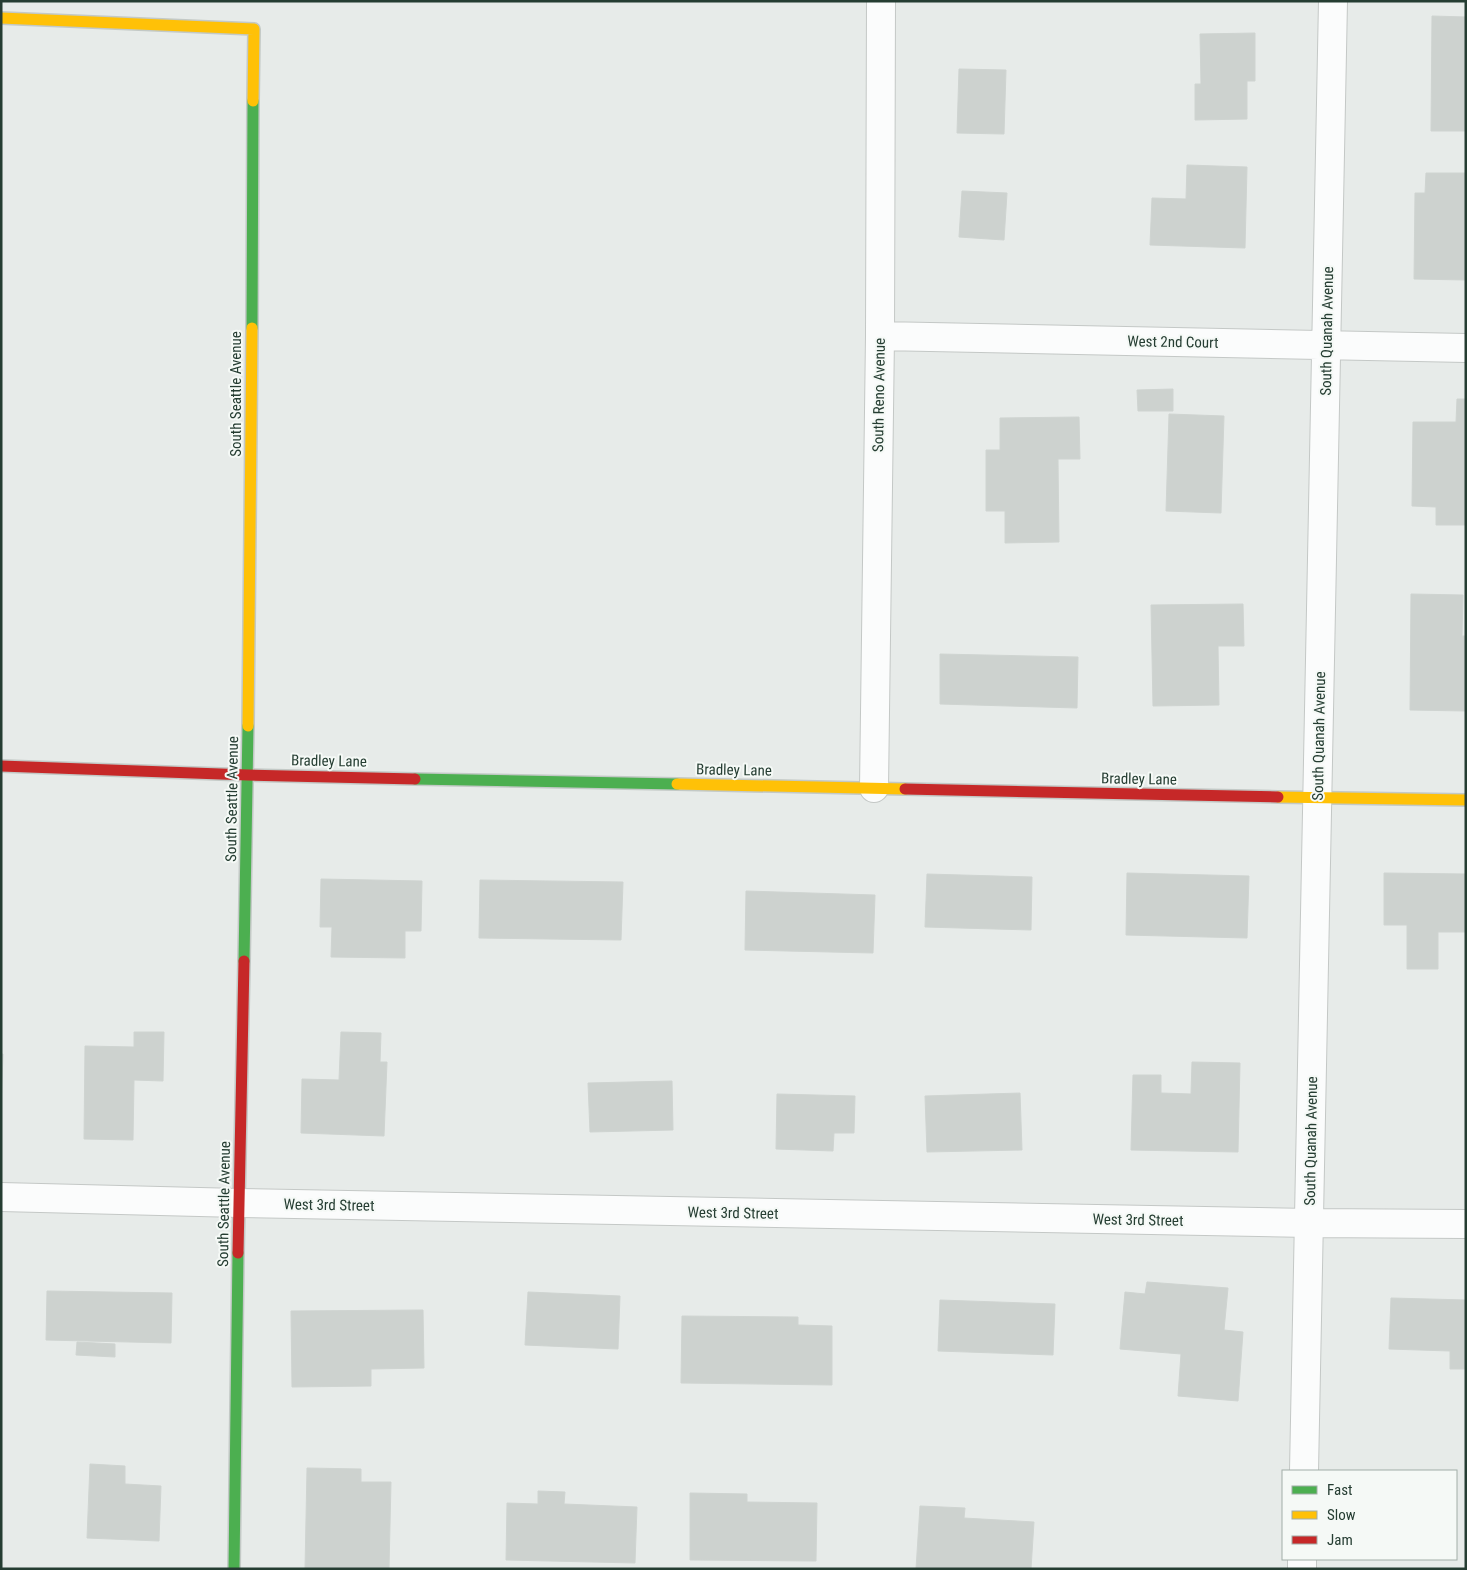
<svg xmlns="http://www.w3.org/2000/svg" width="1467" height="1570" font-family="'Roboto Condensed',sans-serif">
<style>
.building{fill:#cdd2cf;stroke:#cfd4d1}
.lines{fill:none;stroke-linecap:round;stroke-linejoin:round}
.street-casing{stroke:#c4c8c6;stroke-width:30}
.fast-casing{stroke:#c3c9c6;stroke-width:14}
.slow-casing{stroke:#c3c9c6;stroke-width:14}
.jam-casing{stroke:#c3c9c6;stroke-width:14}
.street{stroke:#fbfcfc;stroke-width:28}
.fast{stroke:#4caf50;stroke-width:11}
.slow{stroke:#ffc107;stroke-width:11}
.jam{stroke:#c62828;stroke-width:11}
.labels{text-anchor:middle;stroke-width:4;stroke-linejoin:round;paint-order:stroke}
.street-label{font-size:15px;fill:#253d32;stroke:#f5f9f6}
</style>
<rect width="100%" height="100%" fill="#e7ebe9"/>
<path class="building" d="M1432 16 1466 17V131H1431Z
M1255 33V81H1247V119L1195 120V84H1201L1200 34Z
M959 69 1006 70 1004 134 957 133Z
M1187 165 1247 167 1245 248 1150 245 1152 198 1186 199Z
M1426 173H1466V280L1414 279 1415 193H1425Z
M962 191 1007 193 1004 240 959 237Z
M1173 389V411H1138L1137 390Z
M1457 399H1466V525H1436V507L1412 506 1413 422H1456Z
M1169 414 1224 416 1221 513 1166 511Z
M1079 417 1080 459H1058L1059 542 1005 543V511H986V450H1000V418Z
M1411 594 1463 595 1462 636H1466V711L1410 710Z
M1243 604 1244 646H1218L1219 705 1153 706 1151 605Z
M940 654 1078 657 1077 708 940 704Z
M1127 873 1249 876 1247 938 1126 935Z
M1384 873 1466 874V932H1438V969H1407V925H1384Z
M927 874 1032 877 1031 930 925 927Z
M321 879 422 881 421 931H405V958L331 957 332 927H320Z
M480 880 623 882 621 940 479 938Z
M746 891 875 895 873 953 745 950Z
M134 1032H164L163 1081 134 1080 133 1140 84 1139 85 1046 134 1047Z
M341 1032 381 1033 380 1062H387L384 1136 301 1133 302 1079 339 1080Z
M1 1054H3L1 1107Z
M1192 1062 1240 1063 1238 1152 1131 1150 1133 1075H1161V1093L1191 1094Z
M672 1081 673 1130 590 1132 588 1083Z
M1020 1093 1022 1150 927 1152 925 1096Z
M777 1094 855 1096 854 1133H834L833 1151 776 1149Z
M1147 1282 1228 1288 1224 1330 1243 1332 1238 1401 1178 1396 1181 1354 1120 1349 1125 1292 1145 1294Z
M47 1291 172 1293 171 1343 46 1340Z
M528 1292 620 1296 618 1349 525 1345Z
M1391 1298 1466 1300V1369H1450V1351L1389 1349Z
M940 1300 1055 1304 1053 1355 938 1351Z
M423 1310 424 1368 371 1369V1386L292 1387 291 1311Z
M682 1316 798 1317V1325L832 1326V1385L681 1383Z
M77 1342 115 1344V1357L76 1355Z
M90 1464 125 1466V1484L161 1486 159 1541 87 1538Z
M307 1468 361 1469V1482H391L389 1569H305Z
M538 1491 565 1492 564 1504 637 1507 635 1563 506 1560 507 1503 538 1504Z
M690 1493 747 1494V1502L817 1503 816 1561 690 1560Z
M920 1506 965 1508 964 1518 1034 1522 1031 1569H916Z"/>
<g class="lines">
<g class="street-casing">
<path id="street" d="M880 336 1466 348
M874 788 880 336 881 1
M1 1197 239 1203 1309 1223 1466 1224
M1304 1471 1333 1
M1302 1569V1559"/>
</g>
<g class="fast-casing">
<path id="fast" d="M252 328 253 101
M415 779 677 784
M244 961 248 726
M234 1569 238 1253"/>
</g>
<g class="slow-casing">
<path id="slow" d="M1 18 254 29 253 101
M248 726 252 328
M677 784 905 789
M1278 797 1466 800"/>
</g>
<g class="jam-casing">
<path id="jam" d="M1 766 248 775 415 779
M905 789 1278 797
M238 1253 244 961"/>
</g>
<use href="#street" class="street"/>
<use href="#fast" class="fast"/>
<use href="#slow" class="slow"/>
<use href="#jam" class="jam"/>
</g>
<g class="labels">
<g class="street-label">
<text transform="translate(1327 331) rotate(-89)" y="5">South Quanah Avenue</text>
<text transform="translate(1173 342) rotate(1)" y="5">West 2nd Court</text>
<text transform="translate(236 394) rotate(-90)" y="5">South Seattle Avenue</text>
<text transform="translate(879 395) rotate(-89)" y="5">South Reno Avenue</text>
<text transform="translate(1319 736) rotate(-89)" y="5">South Quanah Avenue</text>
<text transform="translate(329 761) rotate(1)" y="5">Bradley Lane</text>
<text transform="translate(734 770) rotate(1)" y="5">Bradley Lane</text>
<text transform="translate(1139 779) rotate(1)" y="5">Bradley Lane</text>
<text transform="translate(232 799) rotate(-89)" y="5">South Seattle Avenue</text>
<text transform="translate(1311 1141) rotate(-89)" y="5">South Quanah Avenue</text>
<text transform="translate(224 1204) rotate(-89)" y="5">South Seattle Avenue</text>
<text transform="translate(329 1205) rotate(1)" y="5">West 3rd Street</text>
<text transform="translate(733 1213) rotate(1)" y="5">West 3rd Street</text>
<text transform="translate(1138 1220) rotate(1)" y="5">West 3rd Street</text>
</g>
</g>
<rect width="1467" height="1570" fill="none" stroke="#253d32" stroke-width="5"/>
<rect x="1282" y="1470" width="175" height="90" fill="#f5f9f6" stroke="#a2aea8"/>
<rect x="1292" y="1486" width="25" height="8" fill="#4caf50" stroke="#a2aea8"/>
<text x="1327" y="1495" font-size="15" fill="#253d32">Fast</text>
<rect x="1292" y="1511" width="25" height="8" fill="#ffc107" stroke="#a2aea8"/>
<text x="1327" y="1520" font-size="15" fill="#253d32">Slow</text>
<rect x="1292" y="1536" width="25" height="8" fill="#c62828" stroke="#a2aea8"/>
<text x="1327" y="1545" font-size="15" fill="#253d32">Jam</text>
</svg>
